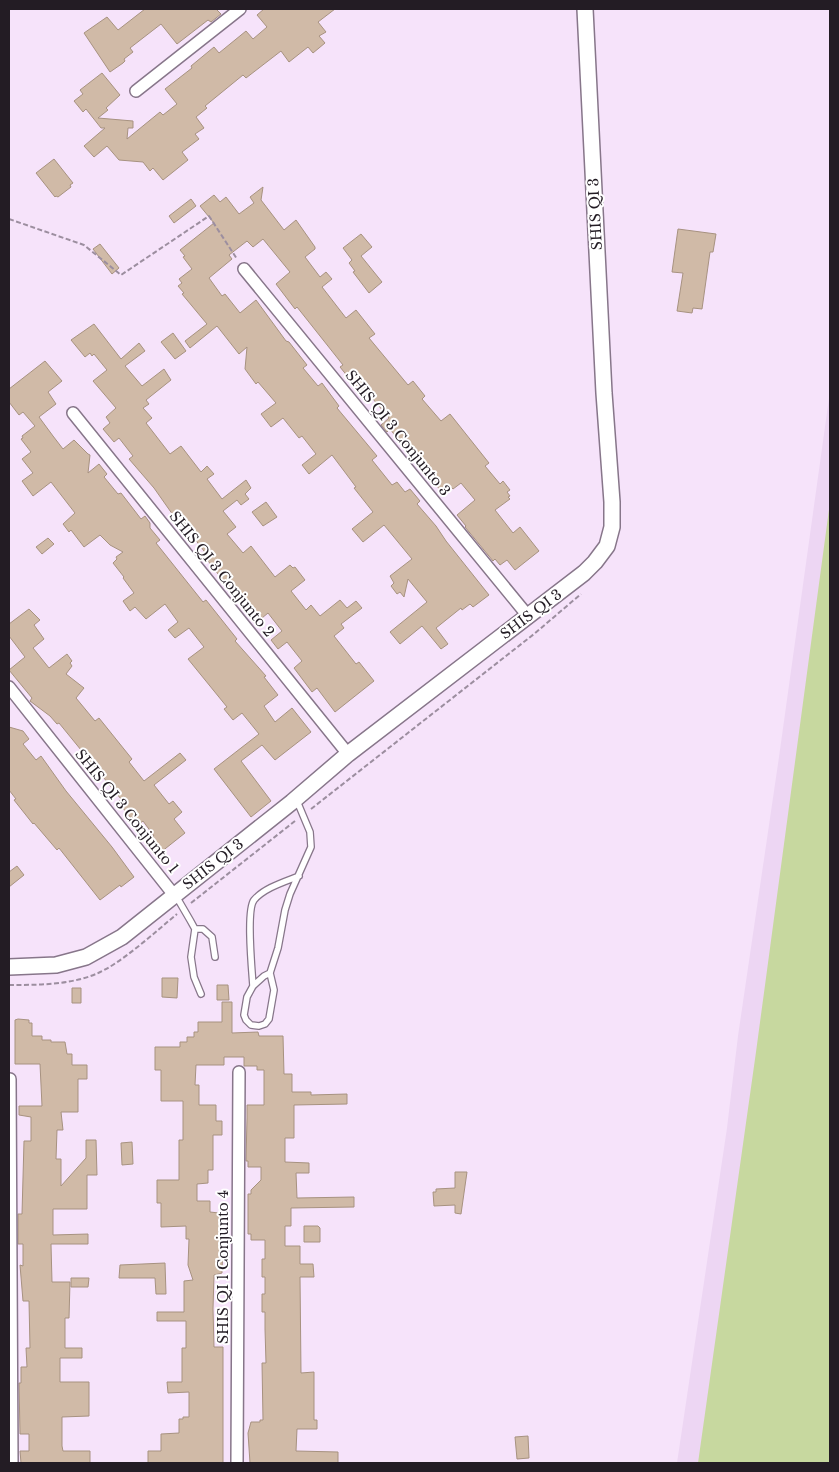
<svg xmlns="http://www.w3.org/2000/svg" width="839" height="1472" font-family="'Libre Baskerville',serif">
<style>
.built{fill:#edd6f3}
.green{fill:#c7d89f}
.building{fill:#d0baa7;stroke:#a79280}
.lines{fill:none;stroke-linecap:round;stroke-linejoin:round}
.lane-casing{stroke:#87768a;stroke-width:8}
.street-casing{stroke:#87768a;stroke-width:14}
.secondary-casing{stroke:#87768a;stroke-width:18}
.path{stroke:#9c8e9f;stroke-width:2;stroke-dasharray:5 2.5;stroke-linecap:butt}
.lane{stroke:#fff;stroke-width:5.5}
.street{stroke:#fff;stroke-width:11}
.secondary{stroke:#fff;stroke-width:15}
.labels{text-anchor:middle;stroke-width:4;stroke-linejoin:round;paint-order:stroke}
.street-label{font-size:14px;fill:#231c24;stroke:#fff}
</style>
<rect width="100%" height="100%" fill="#f6e3fa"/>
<path class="built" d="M830 391V1463H677L727 1128 738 1036 779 757Z"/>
<path class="green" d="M830 502V1463H698L756 1052Z"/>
<path class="building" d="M145 9H216L221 14 211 22 208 20 177 44 161 24 130 48 133 52 124 59 125 61 123 63 110 72 84 33 107 17 118 30Z
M264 9H335L318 22 326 32 319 36 325 43 313 53 308 47 289 62 281 51 246 78 243 75 205 106 207 108 196 117 204 128 195 134 199 139 182 152 188 160 163 180 153 168 150 171 143 162 119 160 107 146 94 157 84 146 105 128H101L86 109 83 112 74 101 83 94 80 90 102 73 120 95 106 108 108 110 98 118 133 121V128H128L127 139 160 112 163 115 177 104 165 89 192 68 191 66 214 47 219 53 246 31 253 39 267 27 257 15Z
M54 159 73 183 70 185 71 187 58 197 56 196 55 197 36 173Z
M263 187 261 200 284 230 296 220 315 247V249L305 257 320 277 326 272 332 279 322 287 346 318 356 310 375 334 369 338 408 385 413 381 425 396 422 399 441 421 450 414 489 463 485 466 500 484 503 481 510 490 507 492 510 496 508 497 510 499 495 510 513 533 520 527 539 551 515 570 507 560 500 565 495 559 493 561 465 527 466 526 457 515 475 500 461 483 453 489 451 487 443 494 425 470 423 472 390 429 387 432 381 425 389 418 373 399 371 401 367 396 365 398 340 367 343 365 297 307 295 309 276 284 290 272 263 239 253 247 247 241 229 255 232 259 209 278 222 296 225 294 240 313 256 300 286 341 289 342 307 365 303 368 318 386 322 383 339 406 337 408 377 456 372 460 392 485 397 482 405 492 410 489 420 501 417 504 436 526 446 541 489 595 473 607 470 604 462 610 461 608 436 628 448 644 441 649 422 626 400 644 390 632 427 602 408 579 404 597 400 592 397 594 391 586 394 583 390 576 412 559 384 525 363 542 352 529 373 512 354 488 356 487 332 455 309 474 302 465 316 454 302 436 299 438 283 418 271 427 261 414 276 403 258 382 256 384 245 369 247 347 239 354 217 326 190 348 185 341 207 324 182 294 184 293 178 286 182 283 179 279 192 269 183 257 185 256 180 250 214 223 200 206 214 195 220 202 226 197 239 214 254 203 250 197Z
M191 199 196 206 174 223 169 216Z
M678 229 716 234 713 252H710L702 309 693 308 692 313 677 311 683 273 672 272Z
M361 234 372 247 361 256 382 282 369 293 353 272 355 271 349 263 352 260 343 248Z
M100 244 119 268 112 274 93 249Z
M94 324 121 359 139 343 145 351 125 366 142 386 164 369 169 377 171 380 146 400 149 404 143 408 152 418 146 423 170 454 181 446 201 472 207 466 214 474 207 479 222 499 246 480 251 488 245 494 249 499 241 505 237 500 223 511 236 527 227 534 243 553 251 546 275 577 290 565 293 568 295 567 305 580 291 591 306 610 311 605 320 616 340 600 347 608 356 601 362 608 341 624 344 628 334 636 356 664 359 662 374 681 335 712 317 688 312 692 294 668 302 661 287 642 278 649 271 640 282 631 268 613 256 623 231 588 225 583 205 557 207 555 191 534V531L177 512 173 515 154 488 129 459 133 456 119 438 114 442 103 429 110 423 106 417 116 408 93 381 107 370 94 354 92 356 90 353 85 357 71 340Z
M173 333 186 351 175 359 161 342Z
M45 361 62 381 48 392 56 404 39 417 53 436 63 449 74 440 88 454 90 455 88 473 99 464 107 474 104 477 118 494 121 493 141 519 145 516 150 523V528L160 540 156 543 203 602 206 600 237 639 235 641 266 676 264 677 278 695 264 706 275 722 292 708 311 732 275 760 262 745 241 761 271 801 251 817 214 769 259 734 242 713 233 720 224 709 227 707 188 659 204 647 189 628 175 638 168 630 178 622 165 604 146 619 135 607 130 611 123 601 134 593 123 578 124 577 113 563 117 559 116 557 123 552 110 545 100 535 84 547 71 530 69 532 63 524 75 513 51 482 33 496 22 481 33 473 22 459 31 452 21 439 23 438 22 436 35 426 23 412 19 415 9 402V389Z
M266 502 277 517 263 526 252 512Z
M48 538 54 544 42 554 36 547Z
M29 609 40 620 34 625 44 639 33 648 49 668 67 654 72 661 70 663 72 666 66 674 84 688 76 698 95 721 99 718 132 759 129 762 144 781 180 753 186 760 154 785 169 804 173 801 182 812 174 819 185 833 156 856 145 843 154 836 143 821 138 825 132 817 131 818 118 802 121 799 59 723 57 724 50 716 30 701 32 698 9 670 25 657 9 636V624Z
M9 727 23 731 29 739 23 744 36 760 41 756 66 791 112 847 134 877 121 887 120 885 100 900 59 848 57 850 34 823 33 824 14 800 16 799 9 790Z
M17 866 24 875 9 887V872Z
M162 978H178L177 998 162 997Z
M217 985H228L229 1000H217Z
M72 988H81V1003H72Z
M222 1002H232V1033L258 1032 259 1036H283L284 1074H292V1092H311V1095L347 1094V1104L294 1105V1138H285V1162L309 1163V1173H296L297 1198 354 1197V1207L291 1208V1226H285V1246H300V1264H313L314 1277H300L301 1373 314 1372V1420H317V1429H297L296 1451 338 1452V1463H250L248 1433 251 1422H260V1420H263L262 1363H266L265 1329V1312H262V1294H265V1277H262V1259H265V1240H251V1234H248V1194H251V1190L261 1180V1167H248V1161H246L247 1118V1105H264V1070H257V1066H244V1057H224V1065H196L195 1085H199V1105H216V1121H222V1135H213V1170H208V1183L197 1184V1201H210V1212L219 1213 220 1243H223L222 1273 214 1275 213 1309 214 1347H223V1463H148V1451H161V1434L179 1433V1419H183V1417H189V1392L168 1393 167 1382H182V1348H186V1321H157V1312H184V1281L193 1280 188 1265 189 1239H186V1226L161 1227V1203H157V1180H179V1140H183V1101H161V1070H155V1047H180V1042H187V1037H194V1032H198V1022H222Z
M18 1019 29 1020V1023H32V1036H42V1040H51V1042H65L67 1054H72V1065H87V1079H78V1112H61L63 1130H57L56 1159H61V1186L86 1158V1140H96L97 1175H87V1209H53V1235L88 1234V1244H51L52 1282H70L69 1318H65V1348H82V1358H60V1382H89V1416L62 1417V1446L63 1451H90V1463H21L20 1451H29V1434H20L19 1383H21V1367H27L26 1348H30L29 1301H23L20 1265 23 1266V1244H18V1214H22L24 1141H31V1117L19 1115V1106H42L40 1064H15V1020Z
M132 1142 133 1164 122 1165 121 1143Z
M455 1172H467L461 1214 455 1213V1205L434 1206 433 1192H436V1189L455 1188Z
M304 1226H318L320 1228V1242H304Z
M165 1263 166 1294H156L155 1278H119L120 1265Z
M71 1278H89L88 1287H71Z
M528 1436 529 1458 517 1459 515 1437Z"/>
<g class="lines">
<g class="lane-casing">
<path id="lane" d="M176 896 190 920 195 929 191 957 194 977 201 994
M195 929H203L212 937 215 957
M270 973 264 976 253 986 247 997 244 1015 246 1020 251 1025 259 1026 265 1024 269 1019 274 990 270 973 278 948 285 910 290 894 311 847 310 832 297 801
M253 986C252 971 246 910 254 900 264 888 284 882 299 876"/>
</g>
<g class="street-casing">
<path id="street" d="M136 91 240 9
M244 269 528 616
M73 413 348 754
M9 687 174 895
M10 1079 12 1463
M237 1463 239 1072"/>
</g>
<g class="secondary-casing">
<path id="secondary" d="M9 967 56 965 86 957 122 937 292 802 348 754 584 573 595 562 607 546 612 527V502L604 393 585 9"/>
</g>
<path class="path" d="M9 219 84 245 121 275 209 216 237 259
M311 809 534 634 581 594
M191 903 295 821
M9 985C38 985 69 985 96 974 122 963 155 932 177 914"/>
<use href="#lane" class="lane"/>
<use href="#street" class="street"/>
<use href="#secondary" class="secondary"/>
</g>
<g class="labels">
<g class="street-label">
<text transform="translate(595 214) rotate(-93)" y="5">SHIS QI 3</text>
<text transform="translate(398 433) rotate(51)" y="5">SHIS QI 3 Conjunto 3</text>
<text transform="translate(222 574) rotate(51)" y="5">SHIS QI 3 Conjunto 2</text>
<text transform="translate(531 614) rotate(-37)" y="5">SHIS QI 3</text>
<text transform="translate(127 811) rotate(51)" y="5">SHIS QI 3 Conjunto 1</text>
<text transform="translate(213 864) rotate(-38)" y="5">SHIS QI 3</text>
<text transform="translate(223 1267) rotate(-90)" y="5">SHIS QI 1 Conjunto 4</text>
</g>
</g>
<rect width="839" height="1472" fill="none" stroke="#231c24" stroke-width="20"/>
</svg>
